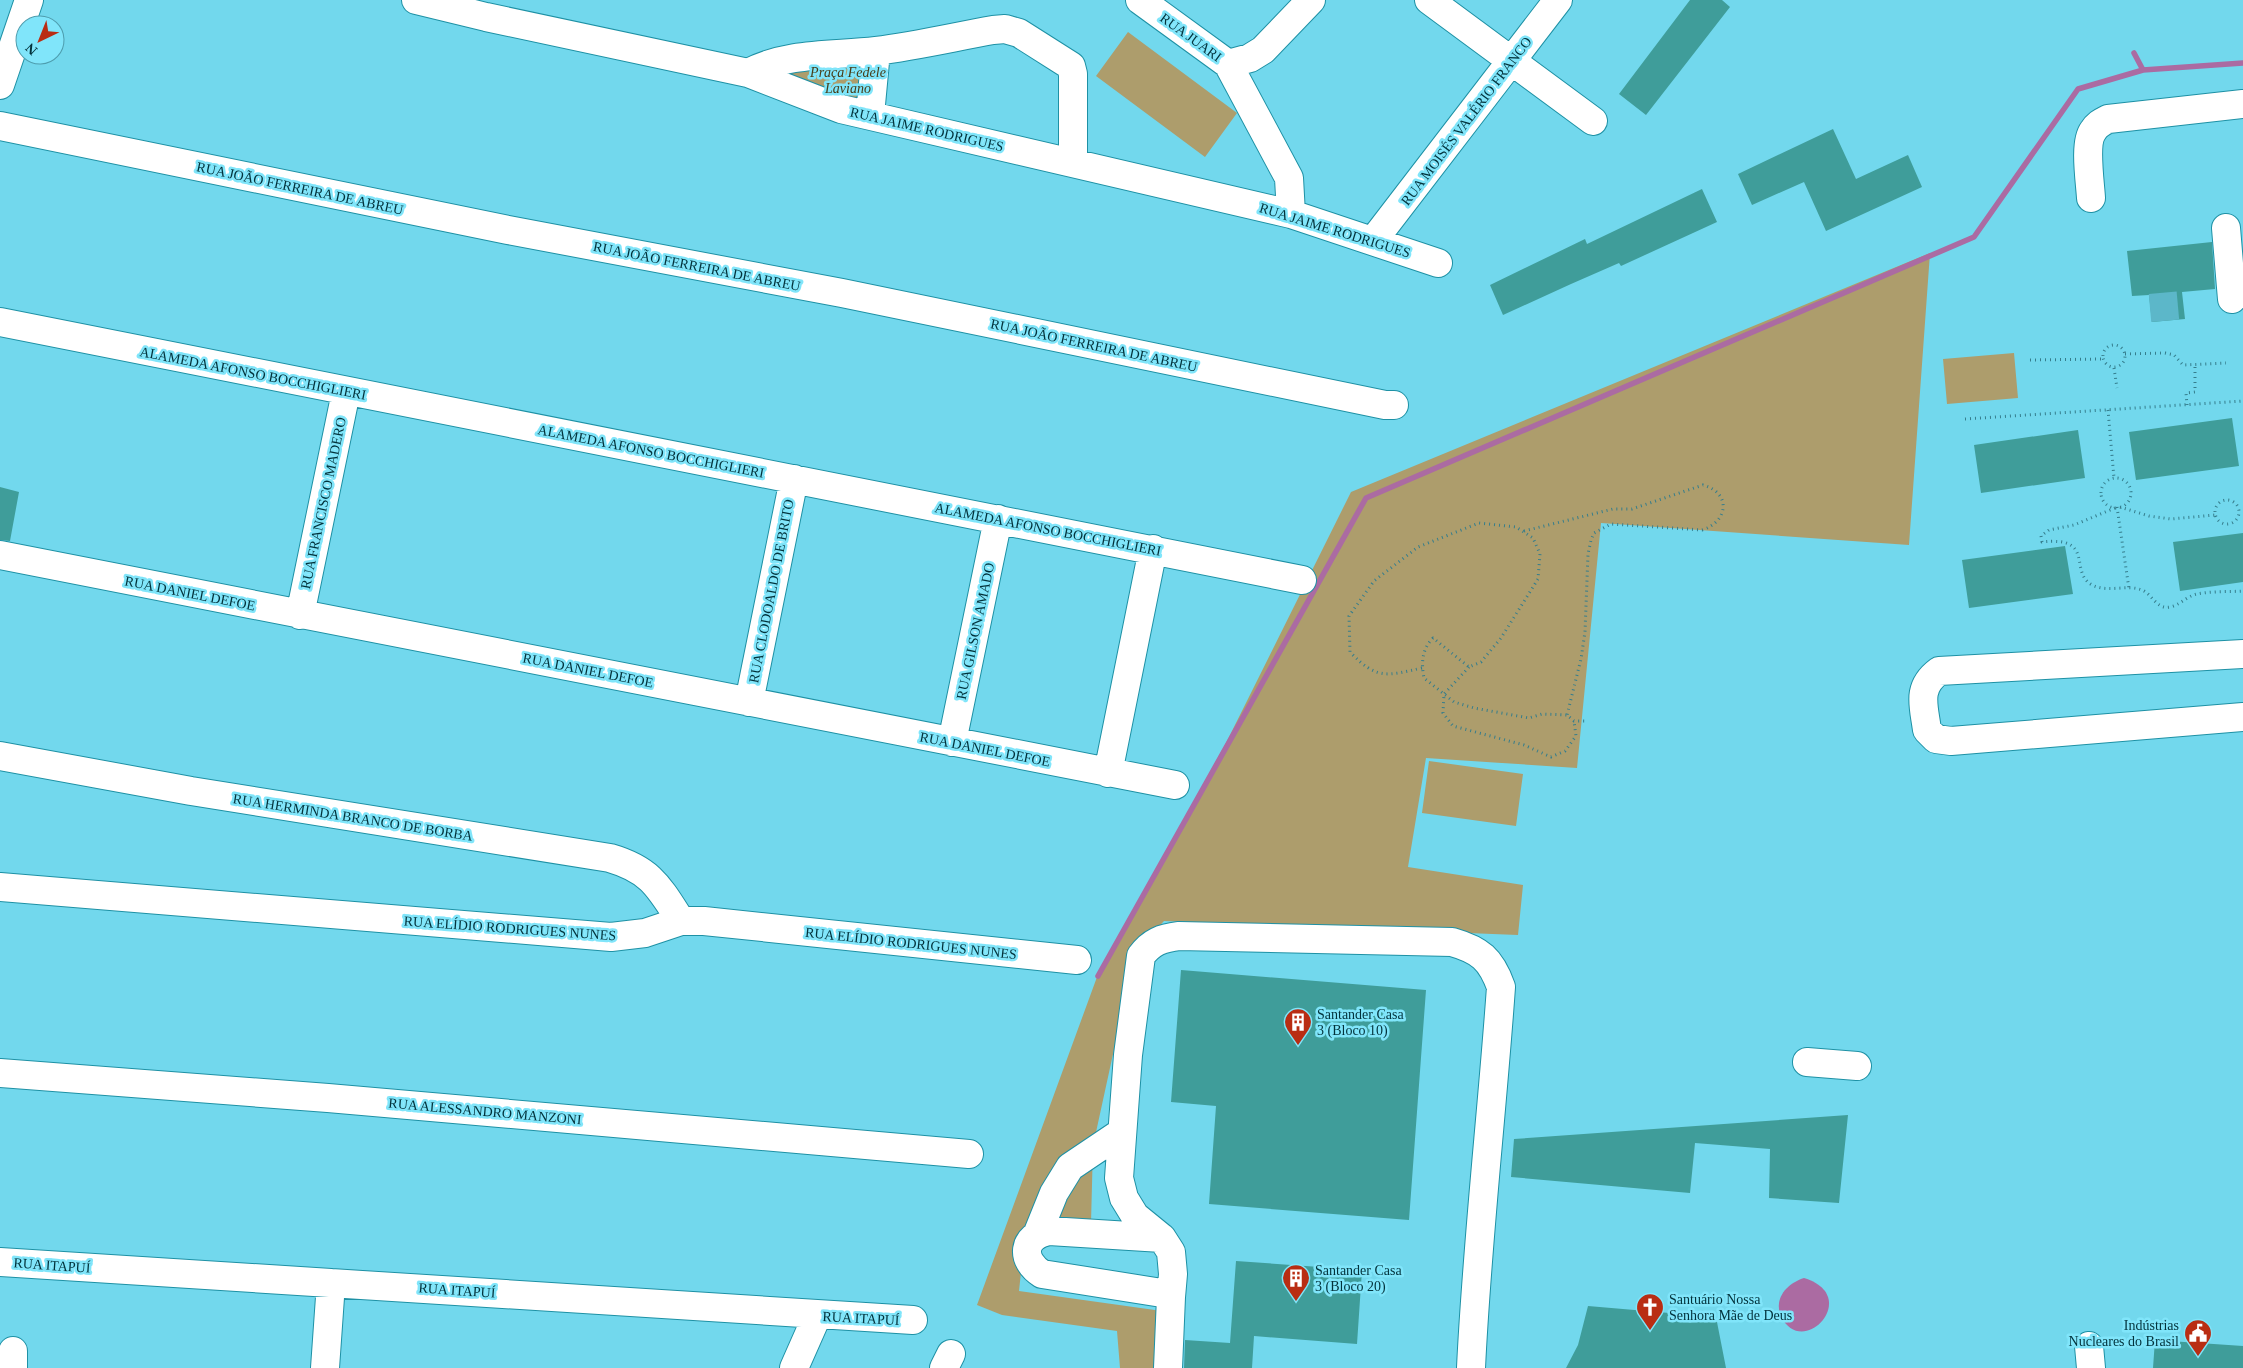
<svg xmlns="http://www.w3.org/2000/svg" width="2243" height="1368" font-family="'Times New Roman',serif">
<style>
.green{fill:#ad9d6c}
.water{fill:#ab6ba2}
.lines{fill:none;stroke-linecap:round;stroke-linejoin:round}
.stream{stroke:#ab6ba2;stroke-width:5.5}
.building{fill:#3f9d9a}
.minor-tunnel{stroke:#5cb7c9;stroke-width:28;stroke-dasharray:28 14;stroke-linecap:butt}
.minor-casing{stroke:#1e91a5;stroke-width:30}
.major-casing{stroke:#1e91a5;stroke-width:30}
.path{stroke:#357d8c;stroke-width:3;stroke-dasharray:1 4;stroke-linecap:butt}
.minor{stroke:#fff;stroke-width:28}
.major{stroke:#fff;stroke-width:28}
.labels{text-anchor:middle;stroke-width:5;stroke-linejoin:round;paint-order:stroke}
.street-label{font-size:14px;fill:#02323b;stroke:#80e5fa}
.park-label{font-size:14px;font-style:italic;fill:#473c17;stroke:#80e5fa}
.poi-label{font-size:14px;fill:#02323b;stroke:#80e5fa;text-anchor:start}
</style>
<rect width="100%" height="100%" fill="#72d8ed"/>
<path class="green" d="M1128 32 1237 113 1205 157 1096 76Z
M867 61 863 103 774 72Z
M1930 253 1909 545 1601 523 1577 768 1426 758 1408 867 1523 885 1518 935 1164 921 1135 953 1093 1146 1091 1223 1025 1235 1019 1291 1162 1311 1160 1368H1120L1117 1331 1002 1315 977 1305 1097 977 1226 743 1351 492Z
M2014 353 2018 398 1947 404 1943 359Z
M1429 761 1523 774 1516 826 1422 813Z"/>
<path class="water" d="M1804 1278C1863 1296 1802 1361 1781 1316 1773 1298 1788 1283 1804 1278Z"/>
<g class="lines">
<path class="stream" d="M2134 53 2143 70 2243 63
M1098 976 1366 498 1974 237 2078 89 2143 70"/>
</g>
<path class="building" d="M1690 0H1722L1730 7 1646 115 1619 94Z
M1833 129 1856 179 1908 155 1922 187 1826 231 1804 182 1752 205 1738 174Z
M1702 189 1717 222 1621 266 1619 263 1571 284 1503 315 1490 285 1585 239 1587 244Z
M2212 242 2215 289 2182 292 2185 319 2152 322 2149 295 2132 296 2127 251Z
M2232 418 2239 466 2136 480 2129 432Z
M2078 430 2085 478 1981 493 1974 445Z
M0 487 19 492 10 541 0 540Z
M2243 533V582L2180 591 2173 542Z
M2065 546 2073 594 1969 608 1962 560Z
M1181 970 1426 990 1409 1220 1209 1204 1216 1106 1171 1102Z
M1848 1115 1839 1203 1769 1198 1770 1149 1695 1143 1690 1193 1511 1177 1514 1139Z
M1236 1261 1362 1270 1357 1344 1254 1336 1252 1368H1184L1185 1340 1230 1343Z
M1588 1306 1716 1317 1726 1368H1566L1578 1345Z
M2155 1340 2243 1346V1368H2153Z"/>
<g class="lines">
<path class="minor-tunnel" d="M2150 308 2183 305"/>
<g class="minor-casing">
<path id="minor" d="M416 0 486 17 748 73 841 109 1291 214 1438 263
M1140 0 1228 64 1250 58 1263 50 1311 0
M1429 0 1593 121
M1228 64 1289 178 1291 214
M748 73C788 52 832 56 876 51 915 46 954 37 993 30L1005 29 1019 33 1071 66 1073 74V163
M870 115 876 51
M0 126 508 230 842 293 1385 405H1394
M2091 198C2090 181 2084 143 2093 131 2097 124 2102 122 2108 119L2243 104
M2226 228 2232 299
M1373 241 1558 0
M0 322 1302 580
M0 555 1175 785
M300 615 346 392
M2243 654 1939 671C1916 688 1924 706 1927 730L1936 739 1951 741 2243 717
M749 702 794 479
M952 742 998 519
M0 756 191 791 610 858C651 870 659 887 681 921
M1108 773 1153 549
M0 887 611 937 645 933 681 921H704L1077 960
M1807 1062 1857 1066
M0 1073 328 1098 969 1154
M1037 1235 1054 1193 1070 1167 1122 1132
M1162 1238 1049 1231C1022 1236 1020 1260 1042 1274L1162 1293 1171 1297 1168 1368
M0 1262 913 1320
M1171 1297 1173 1274 1171 1252 1162 1238 1135 1216 1124 1198 1119 1178 1128 1055 1141 956C1151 942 1162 938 1179 936L1452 942C1480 950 1491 959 1501 987 1492 1114 1477 1241 1471 1368
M2089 1346 2091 1368
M13 1368V1351
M325 1368 331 1283
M794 1368 817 1316
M944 1368 951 1354"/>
</g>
<g class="major-casing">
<path id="major" d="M0 85 29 0"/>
</g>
<path class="path" d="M2103 356a11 11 0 1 1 22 0a11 11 0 1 1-22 0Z
M2125 354 2165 353 2174 355 2183 365 2226 363
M2030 360 2103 359
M2114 368 2117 388
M2187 405 2186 393 2195 392V364
M2108 410 2114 478
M1965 419 2243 401
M2101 493a15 15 0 1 1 30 0a15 15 0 1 1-30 0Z
M2215 512a12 12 0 1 1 24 0a12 12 0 1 1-24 0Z
M2117 507 2129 589
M2120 507 2149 516 2171 519 2215 515
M2115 508 2074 525 2049 530 2041 536 2042 542C2096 536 2068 571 2092 585 2108 593 2127 584 2142 590 2152 594 2157 610 2170 607 2180 605 2187 596 2197 594 2212 591 2228 592 2243 591
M1524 531 1613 509H1632L1703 485C1732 493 1728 522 1702 530L1611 524 1594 533 1591 540 1588 554 1585 632 1581 659 1567 715
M1469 667 1444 694 1443 713 1453 726 1524 745 1551 757 1565 751 1576 736 1574 721
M1422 668C1386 676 1377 680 1350 652L1349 616 1374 581 1418 547 1479 523 1516 527 1533 538 1540 554 1538 579 1501 638 1481 662 1469 667 1433 638C1422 649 1421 663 1424 678L1454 702 1474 708 1529 718 1542 714 1567 715 1574 721H1585"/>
<use href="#minor" class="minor"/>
<use href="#major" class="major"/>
</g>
<defs>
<g id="building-pin" transform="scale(1.4375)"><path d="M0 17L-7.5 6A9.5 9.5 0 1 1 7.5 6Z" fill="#b92d13" stroke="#80e5fa"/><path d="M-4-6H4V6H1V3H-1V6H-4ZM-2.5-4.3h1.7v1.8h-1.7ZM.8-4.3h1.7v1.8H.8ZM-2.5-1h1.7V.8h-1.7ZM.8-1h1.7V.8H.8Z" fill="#fff"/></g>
<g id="church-pin" transform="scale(1.4375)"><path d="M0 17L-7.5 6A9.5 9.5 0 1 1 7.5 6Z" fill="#b92d13" stroke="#80e5fa"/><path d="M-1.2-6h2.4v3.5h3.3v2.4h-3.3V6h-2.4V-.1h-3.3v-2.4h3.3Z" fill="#fff"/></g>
<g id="civic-pin" transform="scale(1.4375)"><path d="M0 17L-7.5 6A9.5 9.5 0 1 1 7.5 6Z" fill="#b92d13" stroke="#80e5fa"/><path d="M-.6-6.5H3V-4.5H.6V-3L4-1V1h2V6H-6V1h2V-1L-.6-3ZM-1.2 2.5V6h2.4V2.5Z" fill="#fff"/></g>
</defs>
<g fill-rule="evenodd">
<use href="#building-pin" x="1298" y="1022"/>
<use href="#building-pin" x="1296" y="1278"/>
<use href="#church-pin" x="1650" y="1307"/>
<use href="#civic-pin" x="2198" y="1333"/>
</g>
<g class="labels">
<g class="street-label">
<text transform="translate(1191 37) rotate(36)" y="5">RUA JUARI</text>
<text transform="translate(1466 121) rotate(-53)" y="5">RUA MOISÉS VALÉRIO FRANCO</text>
<text transform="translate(927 129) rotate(13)" y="5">RUA JAIME RODRIGUES</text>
<text transform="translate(300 188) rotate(12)" y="5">RUA JOÃO FERREIRA DE ABREU</text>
<text transform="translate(1335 230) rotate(17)" y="5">RUA JAIME RODRIGUES</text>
<text transform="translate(697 266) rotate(11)" y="5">RUA JOÃO FERREIRA DE ABREU</text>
<text transform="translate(1094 345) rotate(12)" y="5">RUA JOÃO FERREIRA DE ABREU</text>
<text transform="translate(253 373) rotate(11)" y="5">ALAMEDA AFONSO BOCCHIGLIERI</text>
<text transform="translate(651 451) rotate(11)" y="5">ALAMEDA AFONSO BOCCHIGLIERI</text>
<text transform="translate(323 503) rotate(-78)" y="5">RUA FRANCISCO MADERO</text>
<text transform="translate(1048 529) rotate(11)" y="5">ALAMEDA AFONSO BOCCHIGLIERI</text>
<text transform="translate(771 591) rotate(-79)" y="5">RUA CLODOALDO DE BRITO</text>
<text transform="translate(190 593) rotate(11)" y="5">RUA DANIEL DEFOE</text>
<text transform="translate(975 631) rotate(-78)" y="5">RUA GILSON AMADO</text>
<text transform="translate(588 670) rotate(11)" y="5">RUA DANIEL DEFOE</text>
<text transform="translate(985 749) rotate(11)" y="5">RUA DANIEL DEFOE</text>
<text transform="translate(353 817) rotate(9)" y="5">RUA HERMINDA BRANCO DE BORBA</text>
<text transform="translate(510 928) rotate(4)" y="5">RUA ELÍDIO RODRIGUES NUNES</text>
<text transform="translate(911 943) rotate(6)" y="5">RUA ELÍDIO RODRIGUES NUNES</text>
<text transform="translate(485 1111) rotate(5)" y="5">RUA ALESSANDRO MANZONI</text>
<text transform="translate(52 1265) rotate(4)" y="5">RUA ITAPUÍ</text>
<text transform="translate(457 1290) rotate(4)" y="5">RUA ITAPUÍ</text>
<text transform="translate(861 1318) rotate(3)" y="5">RUA ITAPUÍ</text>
</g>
<g class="park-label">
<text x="848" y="77">Praça Fedele<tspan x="848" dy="16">Laviano</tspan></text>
</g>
<g class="poi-label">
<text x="1317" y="1019">Santander Casa<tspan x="1317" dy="16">3 (Bloco 10)</tspan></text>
<text x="1315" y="1275">Santander Casa<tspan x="1315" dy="16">3 (Bloco 20)</tspan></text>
<text x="1669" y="1304">Santuário Nossa<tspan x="1669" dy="16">Senhora Mãe de Deus</tspan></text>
<text x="2179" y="1330" text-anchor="end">Indústrias<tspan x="2179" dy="16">Nucleares do Brasil</tspan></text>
</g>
</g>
<g transform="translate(40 40) rotate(223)"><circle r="24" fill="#80e5fa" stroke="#4e9dae"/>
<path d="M0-4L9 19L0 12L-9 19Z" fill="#b92d13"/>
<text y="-8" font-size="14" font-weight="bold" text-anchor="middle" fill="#02323b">N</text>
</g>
</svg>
